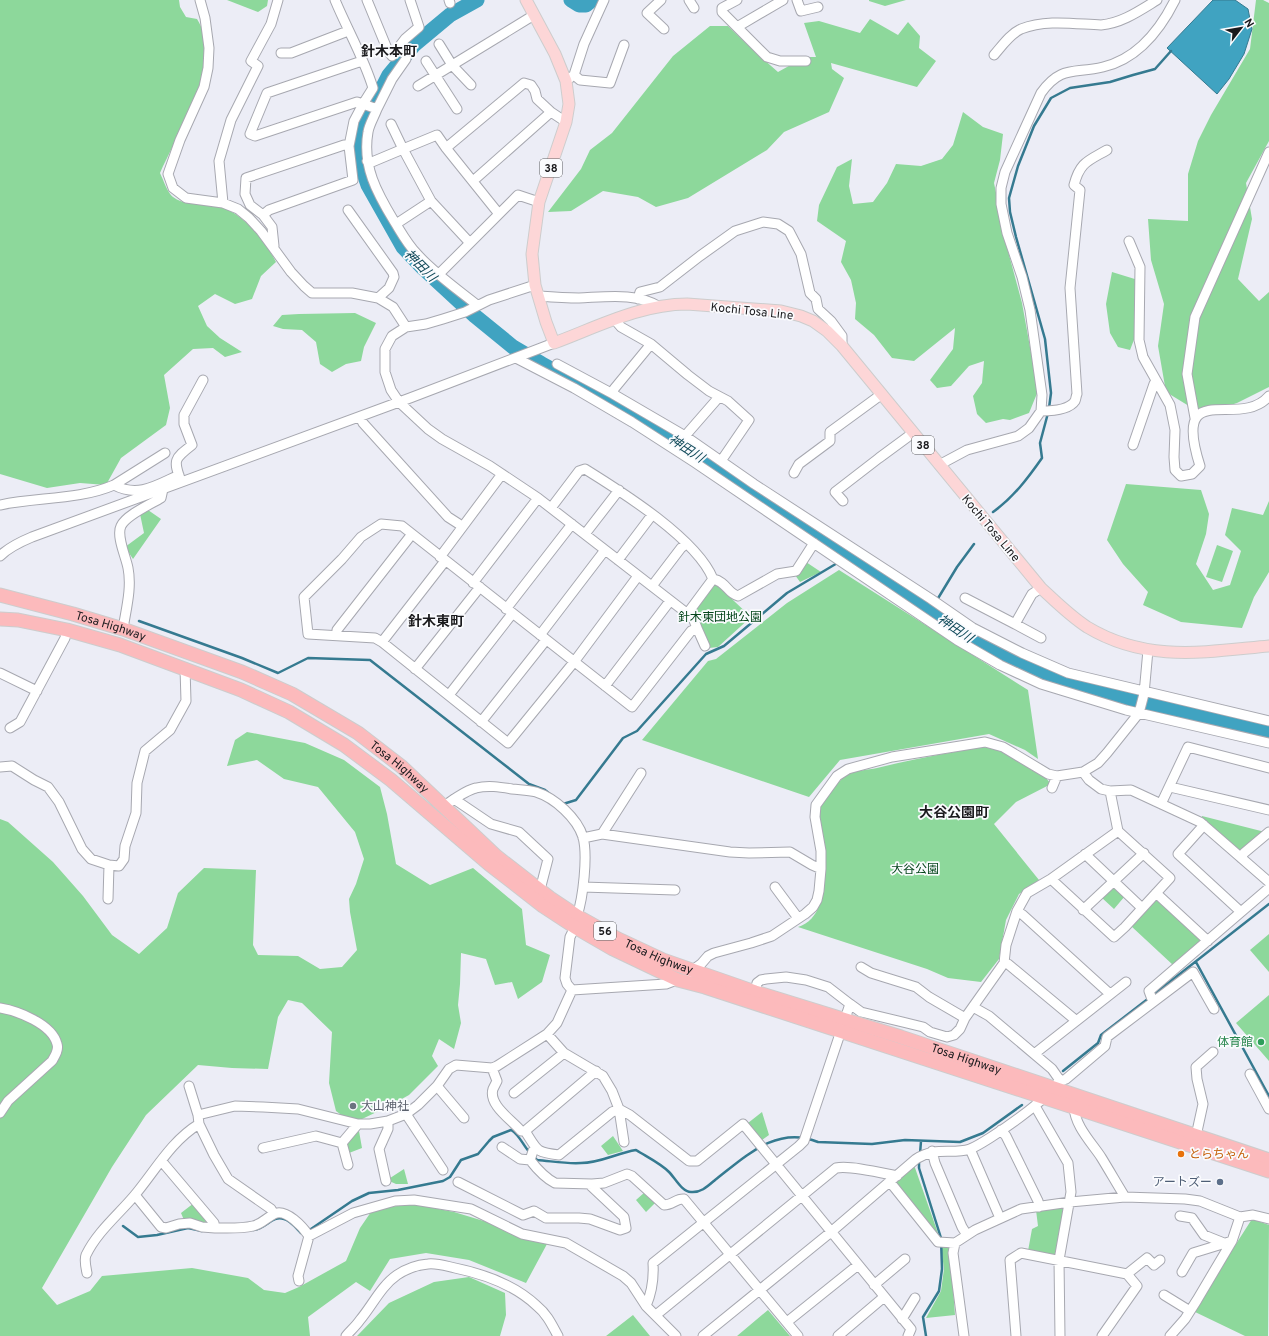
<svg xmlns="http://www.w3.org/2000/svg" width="1269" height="1336" font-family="Overpass,'Noto Sans JP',sans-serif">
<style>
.green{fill:#8dd89b}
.water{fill:#40a3c1;stroke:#357a90}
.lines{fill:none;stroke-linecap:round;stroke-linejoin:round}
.stream{stroke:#357a90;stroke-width:2.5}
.river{stroke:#40a3c1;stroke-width:15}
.minor-casing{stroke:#a7a8b0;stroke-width:11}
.major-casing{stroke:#cdcdcd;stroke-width:13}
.highway-casing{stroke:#cdcdcd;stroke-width:15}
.minor{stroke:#fff;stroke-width:9}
.major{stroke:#fdd6d7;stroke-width:11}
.highway{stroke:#fcbabc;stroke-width:13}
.leisure-dot{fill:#2e9e5b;stroke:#fafbfe;stroke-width:1.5}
.worship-dot{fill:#6b7280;stroke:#fafbfe;stroke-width:1.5}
.food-dot{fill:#e8710a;stroke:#fafbfe;stroke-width:1.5}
.service-dot{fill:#5c6f8a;stroke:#fafbfe;stroke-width:1.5}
.labels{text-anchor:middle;stroke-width:3.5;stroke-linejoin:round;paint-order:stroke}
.shield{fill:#fafbfe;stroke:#5d5e60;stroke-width:1}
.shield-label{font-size:11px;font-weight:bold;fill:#1a1a1d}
.street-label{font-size:12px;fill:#1a1a1d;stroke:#fafbfe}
.park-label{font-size:12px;fill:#04451b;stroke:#fafbfe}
.leisure-label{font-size:12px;fill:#27864d;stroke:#fafbfe;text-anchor:end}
.worship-label{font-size:12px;fill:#5b616d;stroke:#fafbfe;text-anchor:start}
.food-label{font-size:12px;fill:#c56008;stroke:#fafbfe;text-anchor:start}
.service-label{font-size:12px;fill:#4e5e75;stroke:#fafbfe;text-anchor:end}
.water-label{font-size:13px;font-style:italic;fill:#104959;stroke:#fafbfe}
.quarter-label{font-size:14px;font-weight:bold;fill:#1a1a1d;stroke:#fafbfe}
</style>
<rect width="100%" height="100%" fill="#ecedf6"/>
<path class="green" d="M0 0H179L180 7 186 17 197 19C224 61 178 132 160 173 163 179 168 194 173 197 183 205 196 203 208 204 239 207 263 237 276 262L261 276 252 299 235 304 215 294 198 306 207 326 220 338 242 352 225 357 213 348 193 349 164 375 170 408 166 425 121 458 106 485 80 483 47 488 0 474Z
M227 0H268L267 6 258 12Z
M869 0H906L885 6 869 1Z
M1256 0H1263L1269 3V141L1246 183 1252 219 1238 279 1259 301 1269 292V387L1237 403 1202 414 1166 392 1158 346 1164 304 1151 260 1148 219 1188 221V174L1198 141 1211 115 1250 49Z
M870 19 898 35 908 22 920 36 919 48 936 61 917 87 831 63 832 69 844 78 829 112 784 132 767 150 688 198 656 207 638 197 603 191 571 211 548 212 581 169 590 150 612 133 673 56 710 26H728L753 50 778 72 805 57H816L804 23 819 21 860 33Z
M963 112 983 127 1003 134 1000 160 994 183 1008 251 1022 303 1038 391 1029 413 1010 420 1003 419 986 423 977 414 973 396 982 383 984 361 969 366 951 386 937 388 930 380 953 349 955 328 914 361 892 358 874 335 855 319 856 303 851 280 841 262 846 241 817 221 819 205 837 167 852 159 849 186 853 204 873 202 887 183 896 164 921 166 942 159 953 145Z
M1112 272 1138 280 1137 332 1130 350 1118 347 1110 333 1106 304Z
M355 313 376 323 364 347 361 361 346 364 332 372 320 364 316 342 302 330 283 329 273 326 282 315 299 314Z
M1126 484 1201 490 1209 514 1206 534 1196 564 1213 590 1230 585 1241 551 1225 535 1232 508 1263 515 1269 501V572L1254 597 1242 628 1181 622 1143 605 1148 592 1123 564 1107 540Z
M148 510 161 519 133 559 125 547 144 533 140 514Z
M1217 545 1233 551 1222 582 1206 577Z
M806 562 821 572 800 582 795 575Z
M839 570 1028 690 1038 759 1025 750 989 734 840 760 809 797 642 740 708 661 716 659 787 603Z
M716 584 751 617 718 647 709 648 697 617 691 612Z
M247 732 305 743 344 760 380 787 387 814 396 864 430 885 473 868 522 909 526 945 550 955 542 982 518 999 512 982 495 985 486 959 461 953 460 984 458 1005 461 1023 454 1049 439 1039 432 1056 438 1066 409 1095 389 1106 358 1121 344 1117 336 1111 329 1083 332 1032 302 1003 288 1000 278 1017 268 1069 232 1068 198 1065 146 1115 112 1167 42 1288 57 1305 90 1291 102 1276 192 1268 248 1278 264 1290 285 1293 299 1287 346 1261 360 1228 373 1209 413 1204 454 1212 487 1222 547 1244 526 1283 469 1260 426 1253 390 1259 370 1291 356 1282 308 1317 310 1336H0V819L8 822 53 862 83 896 112 935 139 954 167 928 178 893 204 868 256 870 253 945 258 955 298 956 320 969 342 967 357 950 350 912 349 899 356 884 364 859 355 832 318 787 284 779 257 760 227 766 235 740Z
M984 747 1001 751 1046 778 1051 784 1016 802 994 824 1039 880 1019 894 1006 920 999 959 981 982 948 978 927 969 798 927C827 919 826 873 824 849 823 835 818 821 820 807 822 799 840 779 847 775 855 770 868 770 877 768 912 759 948 753 984 747Z
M1202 816 1265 832 1243 851 1237 850 1202 817Z
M1113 885 1125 896 1114 909 1101 897Z
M1158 899 1203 940 1173 965 1131 926 1154 900Z
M1269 934V972L1250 950Z
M1269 995V1061L1236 1023Z
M762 1112 769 1135 762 1140 748 1123Z
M359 1131 362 1148 349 1153 347 1143Z
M613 1136 623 1151 608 1155 601 1146Z
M914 1165 939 1236 938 1238 894 1182Z
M404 1169 408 1184H396L387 1180Z
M645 1192 656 1202 646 1212 636 1200Z
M194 1203 211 1225 184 1220 181 1213Z
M1064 1208 1055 1256 1028 1251 1032 1229 1038 1226 1036 1210Z
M1252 1219 1269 1225 1268 1336H1245L1193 1311Z
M941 1246H950L955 1315 926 1318 941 1291 944 1269Z
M469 1277 505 1293 506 1315 500 1336H357L389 1303 434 1282Z
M768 1310 790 1336H737Z
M633 1315 650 1336H606Z"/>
<path class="water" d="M1213 0H1235L1248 9 1252 29 1244 54 1229 79 1217 94 1167 48Z"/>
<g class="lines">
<path class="stream" d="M1049 408 1051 393 1045 339 1016 237 1010 212 1009 198 1018 166 1034 126 1051 98 1070 88 1110 82 1133 75 1155 69 1171 51
M993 512C1013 498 1028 478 1042 458L1040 443 1048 413
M843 560 849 556
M937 600 957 567 974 544
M931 611 934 606
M139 621 242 658 278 673 308 658 370 660 529 784 545 790 551 795
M562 803 563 804 576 800 623 738 637 731 706 654 724 646 787 593 839 562
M1196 962 1269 1096
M1153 995 1269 904
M1063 1071 1098 1043 1101 1035 1149 998
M920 1154 921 1141
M534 1157 537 1160C551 1161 566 1164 581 1163 600 1163 617 1153 636 1150 647 1157 660 1163 669 1172 675 1178 682 1192 691 1192 701 1193 708 1186 715 1180 746 1156 777 1125 818 1142L872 1144 905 1140 960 1142 983 1133 1022 1105
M919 1161V1168L941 1238 942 1269 939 1291 923 1317 926 1336
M123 1226 138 1237 157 1235 188 1228 202 1231
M253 1230C266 1229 272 1215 284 1219 290 1220 297 1229 301 1233
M308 1231 352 1201 369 1193 398 1190 443 1181 450 1177 461 1160 478 1154 489 1141 493 1137 511 1130C520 1135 523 1146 531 1154"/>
<path class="river" d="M477 0 450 15 414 45 389 75 367 118 361 136 359 159 368 185 403 247 423 268 475 316 513 347 542 364 604 398 675 440 984 646 1036 670 1103 693 1269 733
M571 0 579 5H586L592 0"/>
<g class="minor-casing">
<path id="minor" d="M200 0 205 18 209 48 208 68 204 87 180 140 168 174 173 188 186 198 223 203 238 209 249 218 261 231 291 272 304 286 312 293H352L378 298 393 307 406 327
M335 0C347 29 364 58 373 88L363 104 357 102 255 136 250 134 267 93 362 61
M367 0 388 51 392 56 405 39 419 27 410 0
M449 0 450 3
M661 0 647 13 664 29
M689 0 694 8
M737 0 722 8V12L767 57 780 61H806
M797 0 801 11 818 7
M737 27 783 0
M439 44 452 65 471 85
M281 53H291L348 31
M994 55C1002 46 1010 34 1021 29 1046 19 1075 24 1101 25 1122 23 1139 11 1157 0
M426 61 457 109
M574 75 580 80 610 83 624 45
M566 81 574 75 584 44 604 0
M418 86 534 15
M377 109 392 79 406 59
M391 124 403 149 437 135 446 148 499 214
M349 146 354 121 363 104 377 109C374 117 369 125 368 132 362 166 377 193 394 221 401 232 407 244 417 254 434 273 457 289 477 305
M446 148 524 83 531 85 535 91 537 99 551 112
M367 161 372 162 403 149 431 201
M473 181 551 112 566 122
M223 203 219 161 231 120 258 66 251 61 271 24 278 0
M348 210 393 273 394 277 389 288 378 298
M263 215 269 210 353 180 349 146 344 145 246 178 245 194 250 205 263 215 272 227 274 246
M396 224 431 201 470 243
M1129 241 1140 267 1139 340 1143 357 1170 405 1175 430 1174 457 1175 470 1181 476 1192 474 1200 466C1171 375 1239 431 1269 396
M439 274 518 195 539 202
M535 285 489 300 465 312 443 319 426 324 406 327 392 336 385 349V372L391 390 399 402 428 429 442 439 490 466 538 498 693 618 697 628 691 631 632 707 402 526 381 524 361 537 342 559 304 597 308 634 375 638 382 642 508 743 574 662 638 576
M539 296C552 297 565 298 579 298 605 297 637 292 660 307
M638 299 640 292 660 287 700 256 735 231 763 222 778 224 789 231 801 254 810 293 816 299 818 309 831 321 842 336V346
M615 320 621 327 651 344 688 375 709 391 728 401 749 420 721 461
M516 358 574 388 632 422 694 462 957 640 1000 665 1041 684 1126 710 1269 743
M557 364 613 394 685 436 719 397
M613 394 614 389 651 344
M1041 411C1051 411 1069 410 1075 401 1076 399 1076 396 1077 394L1070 288 1080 190 1074 185C1080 162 1088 161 1107 150
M360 417 363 423 448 517 462 526
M1195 418 1187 374 1195 317 1269 152
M685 436 754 484 931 599 973 628 1022 653 1068 673 1269 721
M1133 445 1154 384 1156 381
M939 465 967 450 1018 436 1029 428 1041 411 1042 395 1030 310 1022 277 1007 233 1001 204V188L1005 172 1041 93C1061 65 1074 74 1103 67 1137 59 1160 30 1175 0
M794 473 799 464 830 441V432L882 394
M181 481C173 460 174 459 192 445L184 424V415L203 380
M114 485 165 453
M843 501 835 492 879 458 913 433
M0 505C38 497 79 500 114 485 138 498 157 485 179 475
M551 508 579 471 585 469C622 492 697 539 713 579L687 614
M585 534 619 490
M0 556C9 547 20 542 32 537L410 398 554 343
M440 557 502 474
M618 560 652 515
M713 579C727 582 727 593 738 596L777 574 796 571 814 543
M473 583 538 498
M652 586 681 548 686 544
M965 598 1015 624 1032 594 1041 588
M506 609 572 524
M1015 624 1041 638
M697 628 705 646
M123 629C126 609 132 588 128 568 126 557 116 536 121 526 126 515 151 504 161 498L163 489
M337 635V630L412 534
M540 635 605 550
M382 642 445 561
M415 669 480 587
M0 673 37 691
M605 686 670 601
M449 695 512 614
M481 722 546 640
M10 728 20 722 65 638 67 630
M0 767 12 766 34 780 48 787 59 802 82 849 91 859 109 865 119 866 124 859 125 846 136 813 137 783 145 751 170 730 186 701 185 668
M1083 772 1089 780 1101 789 1110 791 1131 790 1200 822 1269 882
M1170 787 1269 810
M1052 788 1057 776
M454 799 491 824 519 832 548 859 540 890
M1161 804 1188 747 1269 768
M444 806C453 800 466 790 476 788 488 785 500 787 512 789 520 790 528 790 536 792 555 798 577 818 583 837 588 856 583 898 577 916
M1204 825 1178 854 1241 912 1269 888
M602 834 641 773
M583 838 602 834 730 852 749 853 790 852 812 865 821 869
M1085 854 1142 908
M1241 858 1244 853 1269 832
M1051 879 1114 937 1125 927 1170 878 1118 831 1110 791
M583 887 675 890
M775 887 798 918
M1156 893 1208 941
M108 899 109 865
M1083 910 1144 853
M1017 911 1023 915 1110 994
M1004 963 1008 964 1073 1018 1075 1021
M861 967 871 973 916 987 929 997 965 1018
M690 972 701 964 708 956 714 953 751 943 772 936 805 914 813 907 817 900 819 891 821 869V851L815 817 816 805 837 776 848 769 892 757 985 742 1003 747 1048 774 1057 776 1083 772 1098 763 1107 753 1139 713 1144 694 1148 650
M572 990 666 984 679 979
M572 990 567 984 565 978 570 937 575 927
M755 992 757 983 761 980 766 979 786 977 806 980 828 987 850 1004
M1153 1002 1149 991 1241 912
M0 1008C18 1011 52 1024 57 1044 59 1050 55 1056 52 1061L8 1101 0 1113
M547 1034 564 1053 603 1076 612 1091 619 1109 630 1115 689 1161H697L743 1124 911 1329 908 1336
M1036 1055 1038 1051 1126 982
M492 1068 497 1081C496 1083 494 1087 493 1089 488 1105 512 1120 521 1131H525
M596 1071 525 1131C538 1151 535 1152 559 1155L612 1112 619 1109 624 1142
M1250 1074 1269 1109
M1058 1082 1066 1079 1105 1046 1107 1037 1193 972 1214 1009
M189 1086 198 1115
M437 1086 464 1118
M514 1093 564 1053
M1035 1106 1068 1163 1071 1192 1059 1260 1060 1336
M1074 1107C1075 1126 1091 1142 1101 1157 1109 1170 1117 1184 1125 1197
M406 1114 443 1170
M1001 1130 1006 1136 1038 1201 1039 1207
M1196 1136 1203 1104 1197 1079 1196 1067 1213 1052
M342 1143 348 1165
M502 1147 520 1159 530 1160
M263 1148 316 1136 342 1143 358 1124
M970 1149 1000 1218
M932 1151 935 1163 962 1227 967 1235
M386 1181 379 1149 388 1129V1121
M458 1182 523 1215 534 1211 546 1218H579L590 1219 620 1230 626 1228 624 1217 591 1186 592 1184 555 1183C545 1178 537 1169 530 1160L533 1151 536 1148
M890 1182 938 1242 955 1243
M592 1184 604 1183 627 1174 632 1176 664 1205C672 1205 677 1198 684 1199L798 1336
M135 1195 161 1227 166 1228 179 1224 190 1223 202 1227 215 1228 214 1223 164 1164 160 1162
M274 1214 271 1209 228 1179 214 1155 199 1124 198 1115 235 1106 263 1107 298 1109 358 1124H370L388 1121 406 1114 418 1105 437 1086 449 1069 456 1065 492 1068 497 1066 547 1034 557 1023 572 990
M1180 1216 1192 1218 1204 1235 1224 1243
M215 1228C227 1228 240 1229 253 1226 262 1224 266 1218 274 1214 286 1208 303 1227 309 1236L353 1213 395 1201 414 1200 471 1209 522 1234 566 1243 623 1276 631 1283 646 1306 676 1336
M1182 1272 1193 1253 1232 1241
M87 1273C86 1268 84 1260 86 1255 97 1232 118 1215 134 1196 155 1171 171 1141 199 1124
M1127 1274 1147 1258 1154 1265 1160 1260
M299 1281 298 1276 309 1236
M874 1285 905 1259
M1164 1295 1190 1311
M646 1306C652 1292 654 1279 653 1263L799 1146 804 1141 850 1004 861 1012 923 1027 930 1032 947 1037 954 1035 960 1029 965 1018 1004 963 1006 945 1017 911 1027 893 1051 879 1118 831
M656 1315 836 1168C850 1165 882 1173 897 1176
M902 1319 915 1298
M787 1322 858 1265
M346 1336C350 1331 356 1326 360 1320 372 1306 381 1286 397 1275 406 1269 416 1265 428 1264 437 1263 446 1266 455 1268 484 1274 515 1285 537 1306 547 1314 552 1325 558 1336
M703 1336 831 1232 916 1159C937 1146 951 1155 970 1149 986 1143 1057 1094 1059 1079L1052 1069 989 1016 973 1007
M838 1336 884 1297
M964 1336 953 1253 955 1243 975 1230 1021 1209 1070 1202 1125 1197 1185 1199 1200 1201 1240 1217 1253 1215 1269 1219
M1016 1336 1010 1260 1021 1253 1127 1274 1137 1286 1102 1336
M1170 1336 1185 1319 1197 1300 1232 1241 1240 1217"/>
</g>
<g class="major-casing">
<path id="major" d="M526 0 555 54 566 81 569 104 566 122 539 202 532 254 535 285 546 322 554 343C597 327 641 304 687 304L781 311 801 316 813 321 827 331 842 346 1041 588C1055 601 1070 616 1087 627 1147 663 1204 652 1269 646"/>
</g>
<g class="highway-casing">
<g id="highway">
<path id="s1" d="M0 595 73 614 123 629 242 672 292 694 358 733 402 767 496 856 550 898 577 916 618 939 663 960 755 992 901 1037 1269 1160"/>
<path d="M0 619 18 620 67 630 120 645 241 690 289 712 344 745 391 780 489 864 543 906 575 927 613 949 678 980 705 987 1269 1171"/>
</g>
</g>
<use href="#minor" class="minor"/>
<use href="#major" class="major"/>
<use href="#highway" class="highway"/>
</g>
<circle class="leisure-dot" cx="1261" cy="1042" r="4"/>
<circle class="worship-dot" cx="353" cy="1106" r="4"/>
<circle class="food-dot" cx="1181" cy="1154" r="4"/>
<circle class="service-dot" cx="1220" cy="1182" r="4"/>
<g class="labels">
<g class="shield">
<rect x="540" y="159" width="22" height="18" rx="3"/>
<rect x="912" y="436" width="22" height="18" rx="3"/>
<rect x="594" y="922" width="22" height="18" rx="3"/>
</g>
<g class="shield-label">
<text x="551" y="172">38</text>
<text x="923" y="449">38</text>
<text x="605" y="935">56</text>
</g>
<g class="street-label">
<text transform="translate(752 311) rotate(6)" y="4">Kochi Tosa Line</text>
<text transform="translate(991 528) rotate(50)" y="4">Kochi Tosa Line</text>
<text dy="4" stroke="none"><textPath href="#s1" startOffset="115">Tosa Highway</textPath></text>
<text dy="4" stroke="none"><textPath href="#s1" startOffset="439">Tosa Highway</textPath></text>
<text dy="4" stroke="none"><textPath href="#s1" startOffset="763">Tosa Highway</textPath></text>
<text dy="4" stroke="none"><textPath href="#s1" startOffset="1087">Tosa Highway</textPath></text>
</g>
<g class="park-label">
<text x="720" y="621">針木東団地公園</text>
<text x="915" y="873">大谷公園</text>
</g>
<g class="leisure-label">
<text x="1253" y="1046">体育館</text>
</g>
<g class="worship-label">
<text x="361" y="1110">大山神社</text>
</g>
<g class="food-label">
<text x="1189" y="1158">とらちゃん</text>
</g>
<g class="service-label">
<text x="1212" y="1186">アートズー</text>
</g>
<g class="water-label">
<text transform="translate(421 265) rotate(45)" y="5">神田川</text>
<text transform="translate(687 448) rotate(33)" y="5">神田川</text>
<text transform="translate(956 628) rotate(34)" y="5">神田川</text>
</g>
<g class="quarter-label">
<text x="389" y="56">針木本町</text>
<text x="436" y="626">針木東町</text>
<text x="954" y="817">大谷公園町</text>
</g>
</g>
<g transform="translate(1241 28) rotate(59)" stroke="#fafbfe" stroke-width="3" paint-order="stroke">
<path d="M0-3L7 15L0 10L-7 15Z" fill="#1a1a1d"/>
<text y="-6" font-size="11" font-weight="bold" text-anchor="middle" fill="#1a1a1d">N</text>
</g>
</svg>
